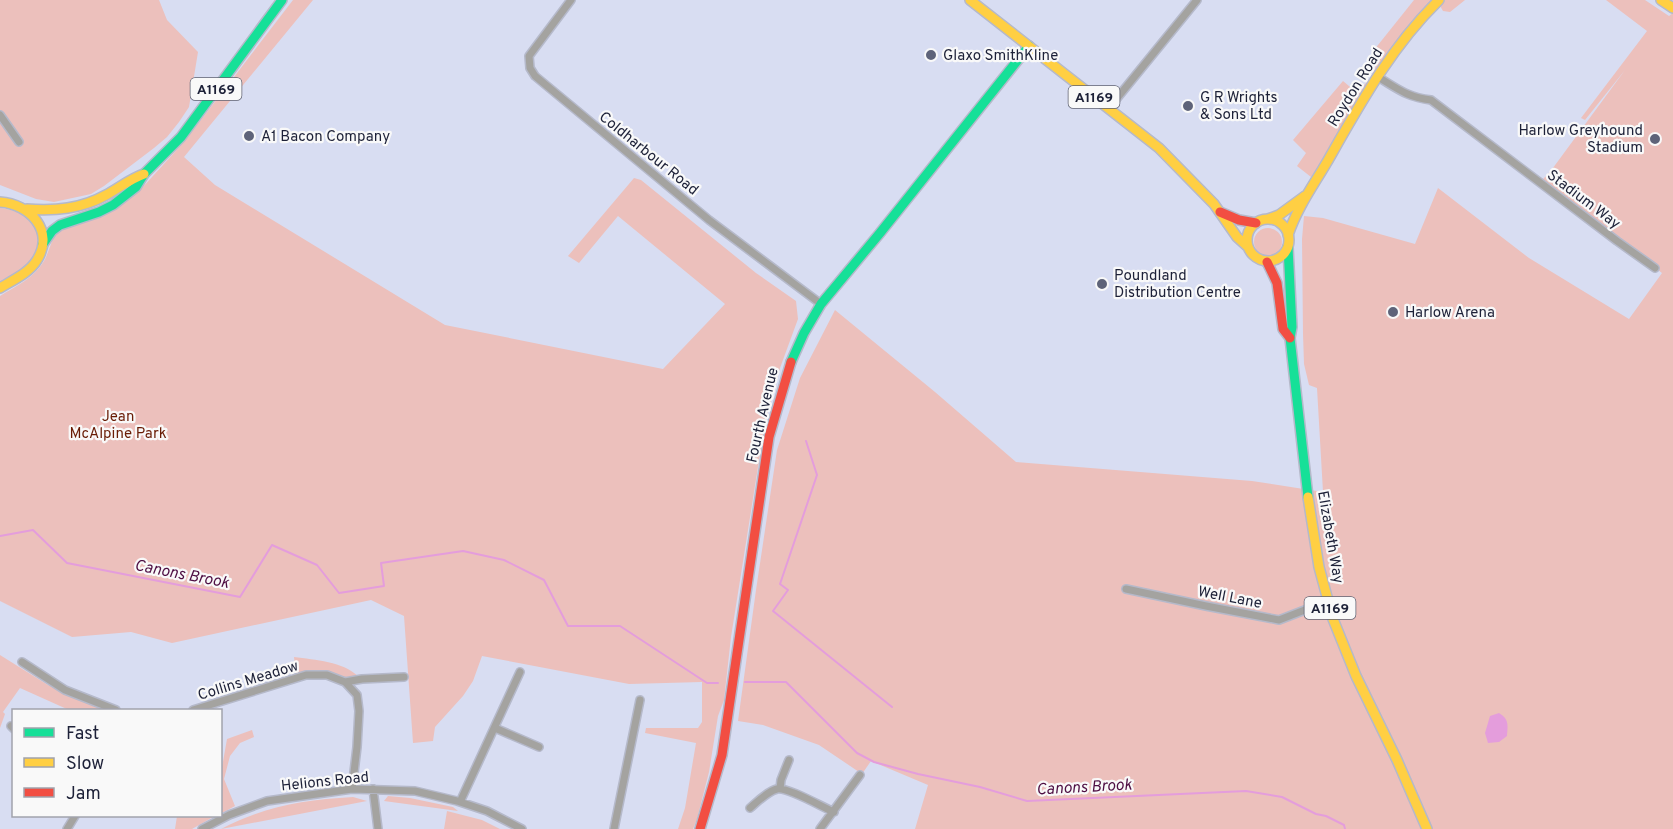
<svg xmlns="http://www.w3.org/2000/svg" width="1673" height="829" font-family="Overpass,sans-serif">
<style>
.green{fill:#ecc0bc}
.water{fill:#e49ddc}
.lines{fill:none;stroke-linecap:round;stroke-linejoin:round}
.stream{stroke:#e49ddc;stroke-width:2}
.street-casing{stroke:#b5b9ca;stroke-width:10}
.fast-casing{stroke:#b5b9ca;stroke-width:12}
.slow-casing{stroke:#b5b9ca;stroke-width:12}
.jam-casing{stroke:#b5b9ca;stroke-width:12}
.street{stroke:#a4a3a0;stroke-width:7}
.fast{stroke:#16e098;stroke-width:9}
.slow{stroke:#ffcf43;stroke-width:9}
.jam{stroke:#f24e42;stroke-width:9}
.poi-dot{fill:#5e6379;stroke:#f9f9f9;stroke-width:2}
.labels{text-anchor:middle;stroke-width:4.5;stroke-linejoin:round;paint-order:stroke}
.shield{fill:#f9f9f9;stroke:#5f6272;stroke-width:1.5}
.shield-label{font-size:14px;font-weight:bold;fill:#1d2138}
.poi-label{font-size:15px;fill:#1d2138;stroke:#f9f9f9;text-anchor:start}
.street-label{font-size:15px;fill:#1d2138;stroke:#f9f9f9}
.park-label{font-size:15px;fill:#691c05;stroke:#f9f9f9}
.water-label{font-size:16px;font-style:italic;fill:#4e0e43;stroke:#f9f9f9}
</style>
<rect width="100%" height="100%" fill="#d8ddf2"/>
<path class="green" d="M0 0H159L167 20 198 52 189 107 179 122 167 137 154 148 104 186 91 194 54 202 36 199 0 185Z
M293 0H313L184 157 215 185 445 325 663 369 725 304 618 216 579 263 568 256 634 178 641 180 756 273 796 301 798 319 780 368 765 423 731 637 724 700 718 716 709 772 697 819 693 829H678L685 808 696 743 645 733 646 728H698L702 722V682L629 684 482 656 473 681 463 696 435 727 433 741 413 743 404 616 371 600 172 643 131 632 72 637 0 601V296C16 286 34 278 44 261 50 250 50 241 59 231L141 189 184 142Z
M1414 0H1433L1370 89 1311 177 1297 166 1306 153 1293 140 1343 81 1355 91C1371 83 1374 71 1380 55L1374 50Z
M1445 0H1465L1450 12 1443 11 1439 4Z
M1606 0H1645L1669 16 1673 13V829H915L928 785 871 761 862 774 819 745 763 725 738 721 756 590 777 450 800 378 835 310 935 392 1016 462 1252 481 1323 492 1317 388 1309 385 1304 364 1303 334 1302 239 1304 216 1323 218 1415 244 1438 188 1529 258 1629 319 1662 273 1540 182 1550 172 1625 70 1585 120 1581 118 1647 31Z
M0 208C22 211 43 220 37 246 35 254 31 262 26 268 19 273 8 277 0 281Z
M1254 242a14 14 0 1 1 28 0a14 14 0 1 1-28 0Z
M0 655 48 685 111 710H69L20 688 3 712 5 714 0 728Z
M294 657C315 660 343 661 359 677L345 680 296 675Z
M252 730 254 737 240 743 230 756 224 779 235 806 224 812H221V773L227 739Z
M388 796 410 798 453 807 458 811 384 801Z
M353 797 367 801 221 829C266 806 303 800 353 797Z
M447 811 482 820 500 829H444Z
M177 816H215L192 829H175Z"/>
<path class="water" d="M1499 713C1509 719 1508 725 1507 736L1499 742 1488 743 1485 733 1490 716Z"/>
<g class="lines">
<path class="stream" d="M806 441 817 475 780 584 788 590 773 611 892 707
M0 536 33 530 67 563 240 597 272 545 317 565 339 593 384 586 381 563 463 551 504 560 544 580 568 626H620L707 683H718
M745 682H786L857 753 874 762 918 774 980 787 1027 801 1246 791 1282 797 1316 814 1326 816 1344 825 1345 829"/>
<g class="street-casing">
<path id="street" d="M571 0 529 56 530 68 535 76 709 220 821 304
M1378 77C1398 89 1407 97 1431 100L1617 241 1655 268
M1109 108 1197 0
M0 115 19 142
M1126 589 1206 606 1279 620 1328 601
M22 662 65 690 116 710
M345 682 362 679 404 677
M193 710 306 675H327L345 682 357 695 359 711 357 747 352 789
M11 726 14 729
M495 728 539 747
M373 789 378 829
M780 789 781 780 789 760
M460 802 520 672
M750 808C757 802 768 791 777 789 788 787 822 807 834 812
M67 829 75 816
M202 829 229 815 267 801 352 789 415 791 457 801 487 811 522 829
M614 829 640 700
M820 829 860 775"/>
</g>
<g class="fast-casing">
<path id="fast" d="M43 244 52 231 60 225 99 212 113 205 136 187 144 174 181 137 282 0
M1288 247 1292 327 1290 338 1308 497
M791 362 804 333 821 304 880 233 1029 46"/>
</g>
<g class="slow-casing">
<path id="slow" d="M970 0 1159 148 1214 204 1237 237 1247 246
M1661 0 1673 8
M0 202C30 204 55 231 37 260 29 273 13 280 0 288
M27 209C55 211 81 209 106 195 119 188 130 179 144 174
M1268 219 1279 215 1305 196
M1247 240a21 21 0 1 1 42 0a21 21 0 1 1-42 0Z
M1288 235C1297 208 1313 186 1327 162 1360 104 1391 47 1439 0
M1308 497 1319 567 1333 619 1356 676 1397 760 1427 829"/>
</g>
<g class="jam-casing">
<path id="jam" d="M1220 212 1239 220 1256 223
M1267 262 1277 283 1283 329 1290 338
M700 829 722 755 769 437 791 362"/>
</g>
<use href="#street" class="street"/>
<use href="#fast" class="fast"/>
<use href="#slow" class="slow"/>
<use href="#jam" class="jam"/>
</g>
<g class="poi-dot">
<circle cx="931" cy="55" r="6"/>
<circle cx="1188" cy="106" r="6"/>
<circle cx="249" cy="136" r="6"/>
<circle cx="1655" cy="139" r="6"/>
<circle cx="1102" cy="284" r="6"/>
<circle cx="1393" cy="312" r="6"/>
</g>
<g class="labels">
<g class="shield">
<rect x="190.5" y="78" width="51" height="22" rx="4.5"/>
<rect x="1068.5" y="86" width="51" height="22" rx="4.5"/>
<rect x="1304.5" y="597" width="51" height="22" rx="4.5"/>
</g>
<g class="shield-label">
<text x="216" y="94">A1169</text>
<text x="1094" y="102">A1169</text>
<text x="1330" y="613">A1169</text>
</g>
<g class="poi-label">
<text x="943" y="60">Glaxo SmithKline</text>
<text x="1200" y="102">G R Wrights<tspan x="1200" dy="17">&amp; Sons Ltd</tspan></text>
<text x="1643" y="135" text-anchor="end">Harlow Greyhound<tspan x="1643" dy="17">Stadium</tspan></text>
<text x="261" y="141">A1 Bacon Company</text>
<text x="1114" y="280">Poundland<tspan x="1114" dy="17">Distribution Centre</tspan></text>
<text x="1405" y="317">Harlow Arena</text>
</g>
<g class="street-label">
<text transform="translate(1355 87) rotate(-58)" y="5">Roydon Road</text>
<text transform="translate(649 153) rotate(39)" y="5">Coldharbour Road</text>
<text transform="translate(1584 199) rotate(37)" y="5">Stadium Way</text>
<text transform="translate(762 415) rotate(-77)" y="5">Fourth Avenue</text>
<text transform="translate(1331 537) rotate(80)" y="5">Elizabeth Way</text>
<text transform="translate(1230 597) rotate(11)" y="5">Well Lane</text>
<text transform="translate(248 680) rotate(-17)" y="5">Collins Meadow</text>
<text transform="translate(325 781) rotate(-6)" y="5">Helions Road</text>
</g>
<g class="park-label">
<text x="118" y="421">Jean<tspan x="118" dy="17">McAlpine Park</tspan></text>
</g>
<g class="water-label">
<text transform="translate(182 573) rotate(11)" y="6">Canons Brook</text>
<text transform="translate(1084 786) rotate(-3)" y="6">Canons Brook</text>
</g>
</g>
<rect x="12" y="709" width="210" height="108" fill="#f9f9f9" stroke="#a1a3ac" stroke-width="1.5"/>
<rect x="24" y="728" width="30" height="9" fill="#16e098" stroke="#a1a3ac" stroke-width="1.5"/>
<text x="66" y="739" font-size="18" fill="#1d2138">Fast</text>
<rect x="24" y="758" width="30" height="9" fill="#ffcf43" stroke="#a1a3ac" stroke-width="1.5"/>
<text x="66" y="769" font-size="18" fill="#1d2138">Slow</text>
<rect x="24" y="788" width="30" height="9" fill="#f24e42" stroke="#a1a3ac" stroke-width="1.5"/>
<text x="66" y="799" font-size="18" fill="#1d2138">Jam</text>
</svg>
